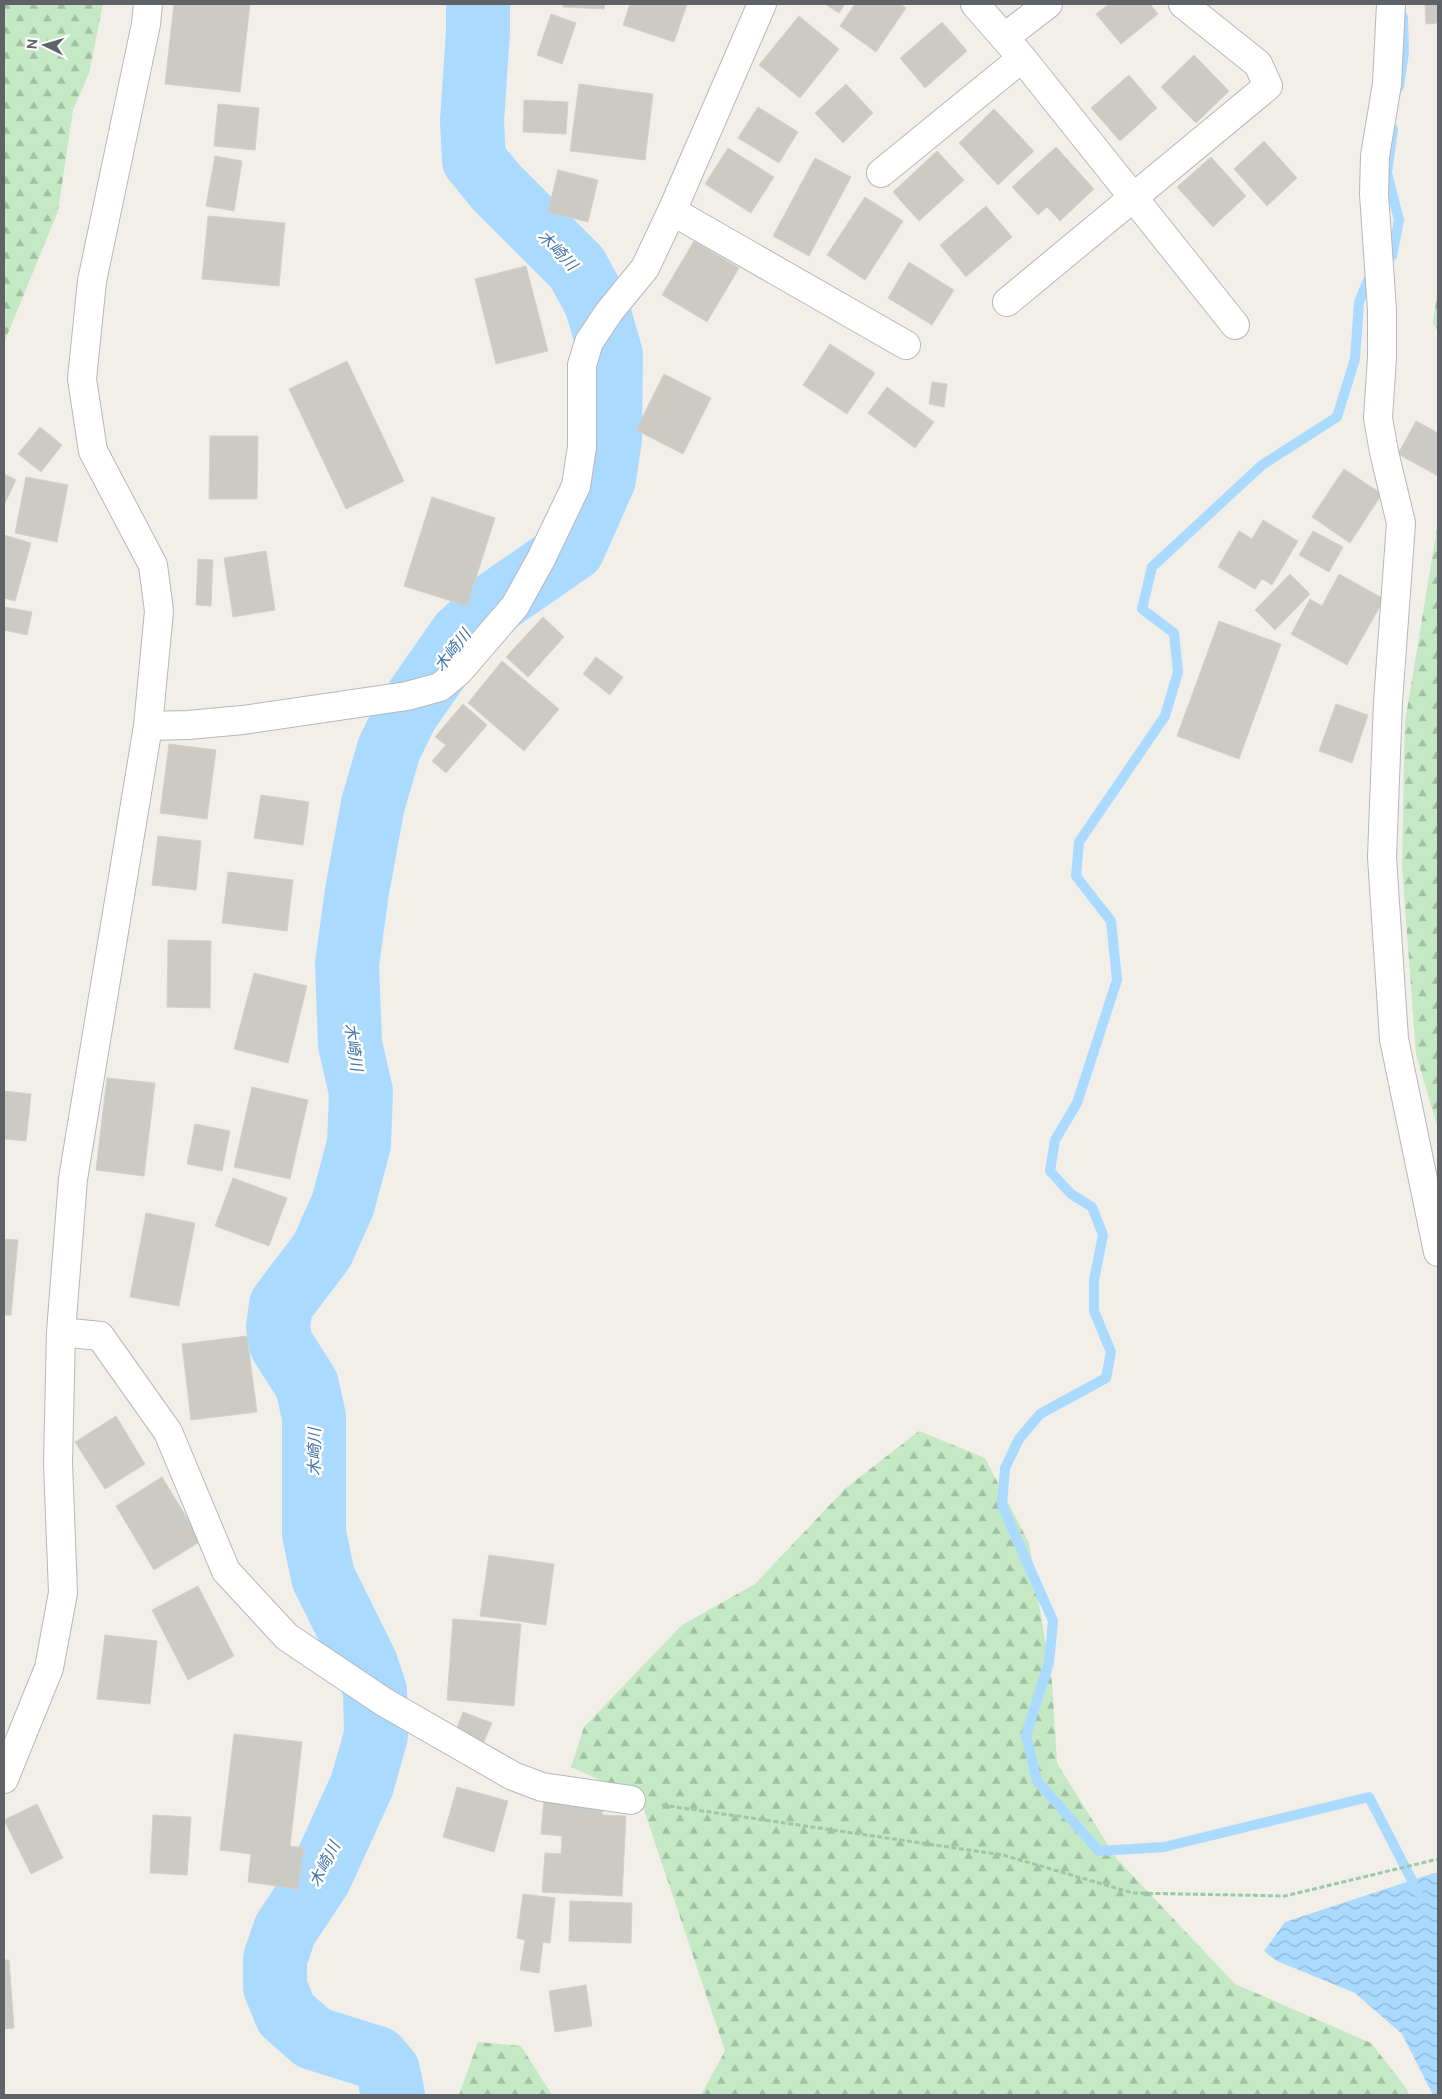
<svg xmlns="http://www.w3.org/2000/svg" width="1442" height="2099" font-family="'DM Sans','Noto Sans JP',sans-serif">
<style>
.forest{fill:url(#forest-firs)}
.water{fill:url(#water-waves)}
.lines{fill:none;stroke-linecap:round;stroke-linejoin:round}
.stream{stroke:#aadaff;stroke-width:10}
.river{stroke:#aadaff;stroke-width:64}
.building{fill:#cccac5;stroke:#d6d1c6}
.street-casing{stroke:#b5b8bc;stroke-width:30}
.path{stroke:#9cc7a9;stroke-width:3;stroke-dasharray:5 2.5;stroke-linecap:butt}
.street{stroke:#fff;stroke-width:28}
.labels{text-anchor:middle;stroke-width:5;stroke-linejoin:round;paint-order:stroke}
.water-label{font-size:16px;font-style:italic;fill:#4174aa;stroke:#fff}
</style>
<defs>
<pattern id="forest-firs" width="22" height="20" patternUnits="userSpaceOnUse" patternTransform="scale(1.25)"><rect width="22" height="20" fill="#c5e8c5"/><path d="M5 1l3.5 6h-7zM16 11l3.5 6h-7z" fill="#a3c0a4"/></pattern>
<pattern id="water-waves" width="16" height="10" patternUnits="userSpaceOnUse" patternTransform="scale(1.25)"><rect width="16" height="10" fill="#aadaff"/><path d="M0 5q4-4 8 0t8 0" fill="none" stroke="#8eb4d2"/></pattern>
</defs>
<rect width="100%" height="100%" fill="#f1efe8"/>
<path class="forest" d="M4 4H103L89 73 73 110 58 211 4 343Z
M1438 287V331L1433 323Z
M1438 522V1129L1416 1054 1402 866 1405 722Z
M919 1431 985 1458 1029 1543 1052 1682 1057 1763 1116 1858 1235 1984 1371 2043 1407 2089 1409 2095H701L725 2051 640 1798 571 1767 584 1727 682 1625 755 1584 846 1488Z
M478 2042 521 2046 552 2095H459Z"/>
<path class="water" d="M1434 1873H1438V2095H1433L1402 2034 1355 1993 1277 1961 1264 1951 1285 1922Z"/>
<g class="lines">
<path class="stream" d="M1399 87 1404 52 1403 17
M1393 129 1387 173 1399 220 1392 256 1369 278 1359 302 1355 359 1337 417 1262 465 1152 567 1142 609 1174 633 1178 672 1165 716 1079 842 1076 876 1111 921 1117 980 1077 1103 1055 1140 1050 1171 1071 1194 1092 1207 1103 1235 1094 1280V1311L1111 1352 1106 1378 1040 1414 1019 1439 1005 1468 1002 1505 1053 1621 1049 1663 1026 1735 1037 1781 1099 1851 1164 1847 1369 1797 1418 1892"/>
<path class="river" d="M393 2095 388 2071 377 2058 313 2038 286 2014 275 1987V1959L285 1930 320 1877 362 1785 376 1735 375 1691 366 1664 323 1577 314 1533V1417L307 1385 281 1344 278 1327 281 1305 322 1251 343 1204 359 1144 361 1092 350 1044 347 964 357 891 373 804 389 749 406 714 461 635 498 601 573 549 604 479 610 438 611 355 596 303 577 268 497 188 474 160 472 121 478 32V4"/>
</g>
<path class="building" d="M174 4H250L240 92 165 84Z
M563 4H605L604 9 563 7Z
M630 4H687L674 42 623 25Z
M825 4H845L839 13Z
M855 4H900L906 8 876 52 840 26Z
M1109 4H1150L1158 14 1121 44 1096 14Z
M1425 4H1438V23L1426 24Z
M551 14 576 23 562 64 537 55Z
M799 16 839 49 800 98 759 65Z
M942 22 967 51 925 88 900 58Z
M1194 55 1229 91 1196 123 1161 87Z
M1129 75 1157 108 1120 141 1091 108Z
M579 84 653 94 645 160 570 151Z
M846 84 873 113 843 143 815 113Z
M524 100 568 102 566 134 523 132Z
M218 104 259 108 255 150 214 146Z
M758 107 798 132 779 163 738 138Z
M994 109 1034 151 998 185 959 143Z
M1264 141 1297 178 1267 206 1234 169Z
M1056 147 1094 189 1060 221 1047 207 1038 215 1012 187Z
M728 148 774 177 751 213 705 184Z
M937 151 964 180 919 221 893 192Z
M215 156 242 161 234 211 206 206Z
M1211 157 1246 196 1213 227 1177 187Z
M815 158 851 177 809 256 773 236Z
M558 170 598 180 588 222 548 212Z
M865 197 903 221 865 280 827 255Z
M986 206 1012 237 966 277 940 245Z
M208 216 285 223 279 286 202 279Z
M694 241 739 268 707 322 662 295Z
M909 262 954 290 932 325 888 298Z
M526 266 548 351 496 364 475 279Z
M830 344 875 373 847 414 803 385Z
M347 361 404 481 346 509 289 389Z
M664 374 711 398 683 454 636 430Z
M932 382 947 384 944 407 929 404Z
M887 387 934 422 915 448 868 413Z
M1416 421 1438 433V476L1398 454Z
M40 427 62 445 41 472 18 454Z
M210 436H258L257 499H209Z
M1344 469 1382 494 1350 543 1312 517Z
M4 474 16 480 4 505Z
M26 477 68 485 57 542 15 533Z
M432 497 495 518 467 606 404 586Z
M1263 520 1298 541 1272 585 1262 579 1255 589 1218 567 1239 531 1252 539Z
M1313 531 1343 547 1329 572 1299 555Z
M4 535 31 543 15 601 4 598Z
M266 551 275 610 233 617 224 558Z
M198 559 213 560 211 606 196 605Z
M1290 574 1310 594 1275 630 1255 610Z
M1339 574 1384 599 1347 665 1291 634 1310 599 1322 606Z
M4 607 32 612 27 635 4 630Z
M543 617 564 637 528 677 506 657Z
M1219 621 1281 644 1239 759 1177 736Z
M596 657 623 677 610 695 583 674Z
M502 661 559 709 524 751 468 703Z
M463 704 487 725 446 773 432 761 446 745 435 737Z
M1336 704 1368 715 1352 763 1319 751Z
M169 744 216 750 207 819 160 813Z
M261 795 309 802 303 845 254 838Z
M158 836 201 841 196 890 152 885Z
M228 872 293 880 287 931 222 923Z
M168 940 211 941 210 1008 167 1007Z
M254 973 307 986 288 1063 234 1049Z
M107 1078 155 1083 144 1176 96 1170Z
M252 1087 308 1100 290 1179 234 1167Z
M4 1091 31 1094 26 1141 4 1139Z
M195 1124 230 1131 222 1171 187 1164Z
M233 1178 287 1198 269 1246 215 1226Z
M146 1213 195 1223 179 1306 130 1297Z
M4 1239 18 1240 11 1315H4Z
M247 1336 257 1412 191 1420 182 1344Z
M116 1416 145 1464 105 1489 75 1442Z
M162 1477 201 1541 154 1570 116 1506Z
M489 1555 554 1564 546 1625 480 1616Z
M198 1586 234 1656 188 1680 152 1610Z
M453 1619 521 1624 514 1706 447 1700Z
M105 1635 157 1641 150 1704 97 1699Z
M463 1712 492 1723 482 1746 454 1736Z
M234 1734 302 1742 290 1846 304 1848 298 1889 248 1882 251 1854 220 1850Z
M457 1787 508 1801 494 1852 443 1837Z
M544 1798 603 1803 602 1815 626 1816 622 1896 542 1892 545 1853 561 1854 562 1836 541 1834Z
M37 1804 63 1858 31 1874 4 1820Z
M153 1815 191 1817 187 1875 150 1873Z
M523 1894 555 1898 550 1943 543 1942 539 1973 520 1970 525 1940 517 1938Z
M570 1901 632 1903 631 1943 569 1941Z
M4 1960H9L14 2028 4 2029Z
M586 1985 592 2026 555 2032 549 1991Z"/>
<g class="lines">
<g class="street-casing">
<path id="street" d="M975 4 1022 58 1235 325
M1391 4 1387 84 1375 156 1374 194 1382 310V357L1378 418 1384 452 1401 523 1388 702 1382 857 1394 1039 1438 1252
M1005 37 1048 4
M881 173 1022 58
M672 211 906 345
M1007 302 1268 86 1258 64 1183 4
M148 726 188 725 243 720 407 696 440 687 459 671 515 606 541 559 576 486 582 447V365L589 342 609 312 645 268 672 211 762 4
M61 1332 100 1336 168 1432 226 1571 287 1637 384 1702 513 1776 542 1787 631 1800
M4 1779 49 1668 63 1593 58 1463 61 1332 73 1179 148 726 159 611 153 565 93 451 82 379 92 281 146 24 148 4"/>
</g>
<path class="path" d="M662 1805 1003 1855 1133 1893 1285 1896 1438 1859"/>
<use href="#street" class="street"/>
</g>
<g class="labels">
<g class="water-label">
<text transform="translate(558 250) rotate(46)" y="6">木崎川</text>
<text transform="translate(452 650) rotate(-52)" y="6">木崎川</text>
<text transform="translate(354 1047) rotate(82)" y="6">木崎川</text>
<text transform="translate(314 1452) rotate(-90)" y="6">木崎川</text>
<text transform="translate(324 1864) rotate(-63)" y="6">木崎川</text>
</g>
</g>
<rect width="1442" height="2099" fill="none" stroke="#5f6368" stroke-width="10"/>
<g transform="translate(45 45) rotate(275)" stroke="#ffffff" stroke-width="4" paint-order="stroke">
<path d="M0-4L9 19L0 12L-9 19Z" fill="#5f6368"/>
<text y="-8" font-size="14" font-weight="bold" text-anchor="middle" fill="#5f6368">N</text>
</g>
</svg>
